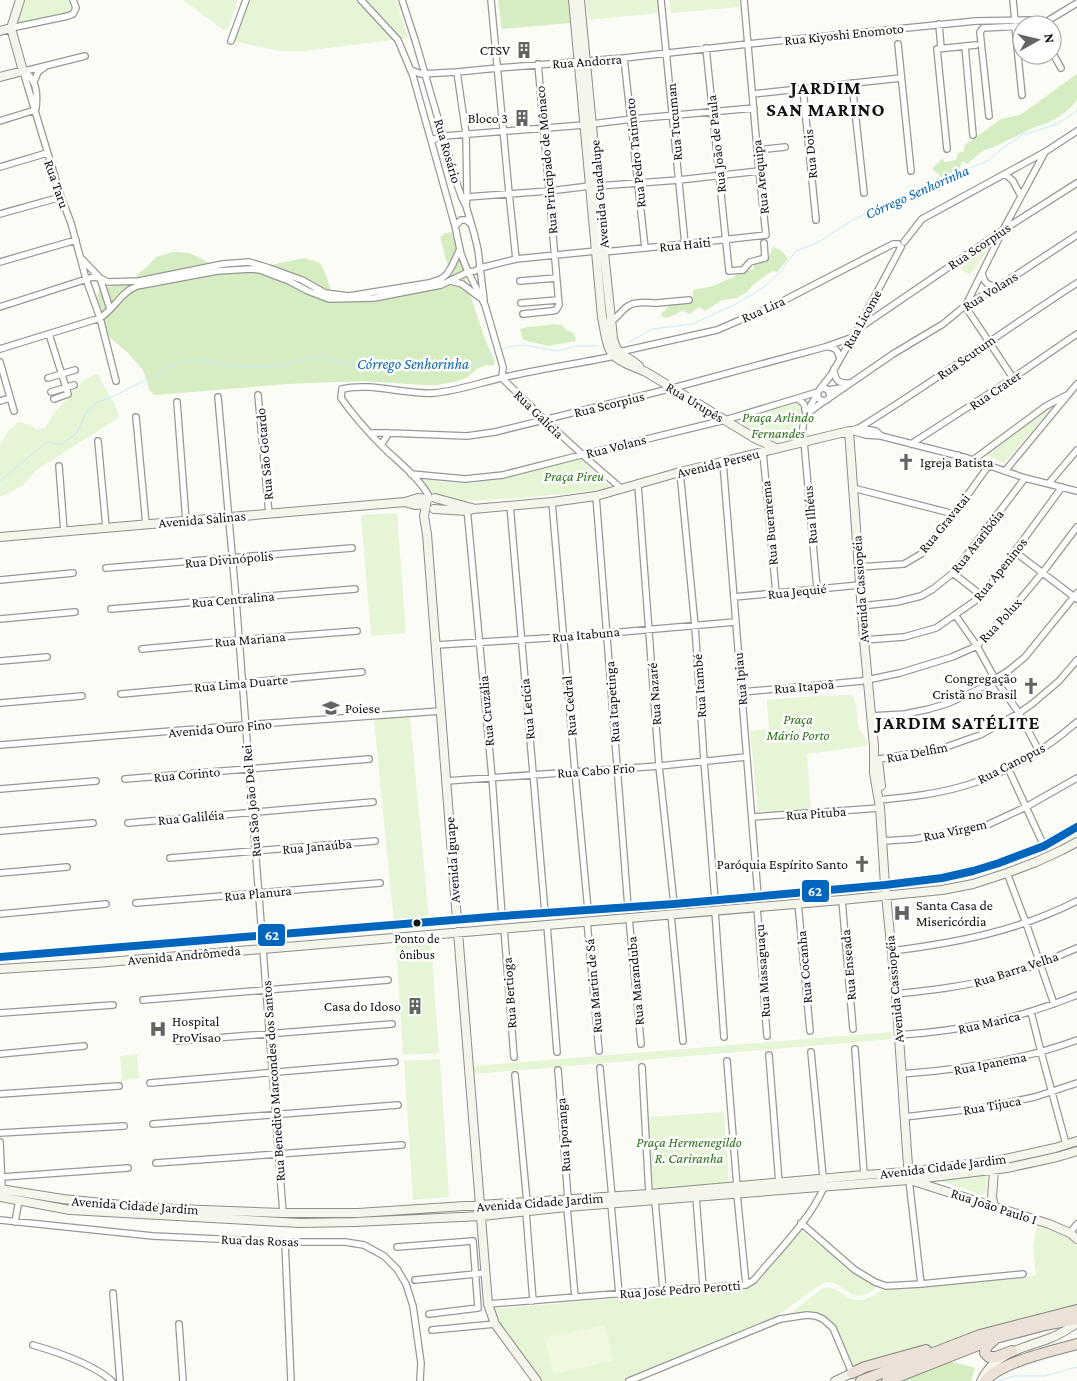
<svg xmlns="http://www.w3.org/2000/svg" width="1077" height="1381" font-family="'Crimson Pro',serif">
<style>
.green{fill:#e6f5d5}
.forest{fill:#d6edc2}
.pitch{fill:#f0f8df}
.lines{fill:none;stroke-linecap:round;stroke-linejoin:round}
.stream{stroke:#c9e8fa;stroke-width:1}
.street-casing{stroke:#979795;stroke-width:8}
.secondary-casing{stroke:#8d8d8b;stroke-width:10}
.highway-casing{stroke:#848482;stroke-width:12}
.street{stroke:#fffffe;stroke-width:5.5}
.secondary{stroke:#f6f5eb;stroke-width:8}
.highway{stroke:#ece1d6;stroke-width:10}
.bus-1-casing{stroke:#fff;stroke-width:11}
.bus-1{stroke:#0065bd;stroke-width:8}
.bus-dot{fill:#111;stroke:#fff;stroke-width:2}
.labels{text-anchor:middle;stroke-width:5;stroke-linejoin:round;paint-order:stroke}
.bus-label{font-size:13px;fill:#111;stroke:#fff}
.street-label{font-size:14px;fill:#111;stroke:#fff}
.poi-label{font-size:14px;fill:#111;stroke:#fff;text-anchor:end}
.park-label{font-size:14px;font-style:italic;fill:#2a7118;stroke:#fff}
.water-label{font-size:15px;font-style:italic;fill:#0b67b2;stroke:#fff}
.district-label{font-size:19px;font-weight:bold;letter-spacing:1px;fill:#111;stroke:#fff}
.line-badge{stroke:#fff;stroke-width:2}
.badge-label{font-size:14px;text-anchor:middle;font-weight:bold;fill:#fff}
</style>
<rect width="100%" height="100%" fill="#fcfcf7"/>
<path class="green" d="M22 0H68L70 7 69 13 16 24Z
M183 0H238L229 25 225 31Z
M250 0H396L408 38 304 51H281L254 46 235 41Z
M586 0H657L658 13 589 20Z
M669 0H739V7L671 13Z
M996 239 970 275 957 266Z
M95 375H98L118 411V418L38 469 22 486 0 497V444L9 430 19 422 27 424 38 430 46 426 54 413 84 380Z
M794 404 799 405 803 413C797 421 795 428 795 438L773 442 735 420Z
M1053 407 1004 463 984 454Z
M579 457 612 489 520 498 464 501 439 496 431 492 421 479C440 481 461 485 480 482 513 478 546 466 579 457Z
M397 513 406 633 371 636 361 515Z
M851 695 855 700 859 729 868 742 866 746 807 754 811 811 758 812 750 731 769 729 767 700 815 696Z
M410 716 429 920 394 924 374 720Z
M431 943 439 1053 403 1055 396 945Z
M892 1032V1039L475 1074 473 1066Z
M137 1054 139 1078 122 1080 120 1056Z
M440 1059 449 1197 413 1200 404 1061Z
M724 1112 729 1183 653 1189 648 1117Z
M987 1174V1191L983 1195 939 1180Z
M1037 1227C1052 1230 1066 1234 1077 1246V1305L1048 1311 956 1340 860 1367 852 1364C842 1338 835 1310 801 1312 796 1312 790 1314 785 1315L791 1313 823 1288C837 1283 845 1302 861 1300 872 1299 879 1289 889 1288 896 1288 902 1289 908 1288 947 1285 985 1281 1024 1278L1036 1275 1033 1247Z
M800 1230 854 1272 880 1286C875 1289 868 1294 862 1295 845 1299 840 1276 821 1284L773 1319 622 1381H539L497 1323 491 1309 684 1293 748 1287Z"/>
<path class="forest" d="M498 0H568L570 23 502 29Z
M1077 74C1077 80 1077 94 1077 99 1072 110 1048 125 1037 126L994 147 984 150 967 164 962 161 960 168 944 179 932 169 942 159 945 162 956 160 958 153 964 151 965 145 1001 119 1020 115Z
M452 232 474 307 485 339 495 362 493 366 486 365 477 369 466 378 458 381 437 385H425L362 381 288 384 155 395 150 391 143 370 127 352 108 336 97 299 99 289 130 282 134 280 139 273 148 266 156 257 173 252 190 253 219 268 235 271 251 269 304 258 320 263 327 277 331 292 339 302H345C380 296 415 292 448 280L449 270 440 237 445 233Z
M774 246 777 249 781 250 788 259 777 272 772 271 754 284 747 292 737 298 722 300 705 311 700 307 689 314 683 310 670 317 664 318 661 314 670 304 693 300V290L713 286 731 278 742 272 754 269V262L768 258Z
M553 324 562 325 566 330 574 333 576 341 548 346 523 340 520 329C531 325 542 327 553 324Z
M946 1360 975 1368 971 1381H899Z"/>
<path class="pitch" d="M605 1325 613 1361 553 1374 545 1338Z"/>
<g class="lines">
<path class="stream" d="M629 342 652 329 692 324 736 304 763 288 779 273 796 251 817 243 853 220 876 208 933 187 965 170 989 160 1004 147 1022 135 1057 124 1074 113 1077 110
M501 350 508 347 525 345 557 351 576 346H598
M0 481 47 442 62 444 77 433 85 414 96 403 114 396 178 363 194 359 225 365 276 367 316 356 356 366 456 367 476 365 497 351
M997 1381 1014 1376H1045L1077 1367"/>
<g class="street-casing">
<path id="street" d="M361 0 398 40 413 76 455 226 461 254 468 272 485 305 503 367 502 378
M402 0 416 43 457 184 462 198 466 206 474 233 478 250 484 300
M491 0 509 193 516 259
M661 0 685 244
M1013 0 1015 21
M1044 23 1077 3
M939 24 941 48
M1015 26 1022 95
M11 28 68 16 73 14 76 8 73 0
M231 41 246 0
M898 44 911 171
M965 46 973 135
M706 48 729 271 743 270 750 262 765 258 764 243
M1052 52 1061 68
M624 58 645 248
M24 69C36 83 38 89 36 108
M411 70 421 74 457 72 498 68 624 58 748 44 976 21 1030 20 1037 25
M23 71 61 197 71 223 86 279 100 318 116 381
M25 71 85 56
M457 72 466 134 467 197 466 206
M34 82 38 72 46 66
M852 83 864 193
M803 89 816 220
M753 94 901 78
M989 116 980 32 983 28 1022 26
M0 121 35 110
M592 124 632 119 754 108
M431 140 444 136 584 125
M947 149 937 49 976 45
M757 150 785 147
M0 167 47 153
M1005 174 1013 181 1021 196
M598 186 679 180 759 171
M467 197 549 191 590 186
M0 214 61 197
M455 226 461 220H466L470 223
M904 242 922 219 1045 152 1077 131
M604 252 685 244 766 235 759 171 744 0
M82 259 100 278 110 309
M0 262 76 240
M982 273C984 283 987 285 998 287
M451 281 462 284 479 297
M520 281 556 278
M521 303 558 300
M966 305 1003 230 1045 152
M965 306 1013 378
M0 307 93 277 100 278 108 282 139 281 223 264 249 262 269 268 302 280 325 293 349 296 429 283 441 279 447 274 452 266 460 249
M523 314 552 311 556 310 559 305 538 64
M609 322C618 319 621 309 630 305 638 301 648 303 657 303 668 302 678 301 689 300
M858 328 901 247
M858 329 1003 230 1077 183
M49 334 68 394 54 399
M828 347C836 347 838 351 840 359
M0 349 100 318C114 309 121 292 137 286L217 271 251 269 260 270 289 281 308 291 329 299 374 298 441 285 468 272 475 271 480 268 516 259 596 251
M619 352 717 330 777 304 893 244H898
M0 362 14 411
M834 369C835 380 838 384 849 383
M48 378 75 370
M502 378C541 417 580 454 622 489
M820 389 831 375 852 338
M828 390 830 396C828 401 824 402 819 399L817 394 820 389 824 388 828 390 840 388
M51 392 74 385
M258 395 269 514
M817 395C808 409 799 424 804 441L817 589
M218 397 236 599 262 936
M829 398 893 354 943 324 966 305 998 287 1077 235
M798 399 804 404 806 414
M0 401 10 398
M177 402 186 521
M808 413 824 401
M136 417 146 524
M849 431 859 428 876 431 881 436 967 458 1025 478 1077 491
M855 432 866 435 881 436
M370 433H389L467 436 495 432 673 388 825 347 853 337
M859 433V428C934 382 1004 330 1077 283
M98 441 106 527
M911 444 1013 378 1077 334
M381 445 389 433
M763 452 776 593
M958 455 959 459 965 462 969 463 1046 406 1067 395
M723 462 758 896
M59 466 64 531
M1005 471 1077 384
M680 472 695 626 704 761 715 900
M411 474 465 479 503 475 581 455 725 420 818 392
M1049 483 1077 450
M638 485 659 766 674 904
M853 488 954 514
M596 496 628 907
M430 498C419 477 398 462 382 446 367 431 353 415 341 398L342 389C371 382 404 395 434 393 457 391 479 383 501 378 539 369 577 364 614 356
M552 502 575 772 588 910
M510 505 545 913
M467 508 492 777 502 916
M1015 552 1077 599
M859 567 904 564 921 554 954 514 989 465
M106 568 352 548
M953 573 982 596
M0 580 73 573
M734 597 860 585
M861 606 897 602 921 596 933 589 953 573 1025 478
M111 609 355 589
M956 616 977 646 995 679 1019 713 1039 751
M0 619 75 612
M864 640 904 637 936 628 982 596 1062 487
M436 645 564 637 735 622
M142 649 239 640 357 631
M0 661 47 657
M742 692 862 681 900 673 952 657 977 646 1012 609 1043 572 1077 527
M121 694 362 672
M0 703 82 696
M871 716 905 714 929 709 949 703 979 689 1008 671 1025 657 1077 593
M0 745 245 725 441 711
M874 760 943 748 980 735 1019 713 1032 704 1059 681 1077 660
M1008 768 1044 846
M125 779 369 759
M446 781 659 766 746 757
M0 789 96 781
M879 800C909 797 938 794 967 785 1007 773 1046 749 1077 722
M752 817 880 808
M128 823 373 802
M0 831 93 823
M883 841 914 839 985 826 1026 807 1077 778
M170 858 375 841
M0 873 67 867
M1007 873 1026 923 1054 1004
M842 900 853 1029
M136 903 380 883
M798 903 810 1031
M757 907 767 1036
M715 911 724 1037
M0 914 106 904
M671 915 683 1041
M629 918 641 1044
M587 921 599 1051
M547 925 557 1052
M504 928 514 1057
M263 949 283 1213
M891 951C956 943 1018 931 1077 901
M896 994C931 990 967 986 1002 977 1027 969 1053 959 1077 948
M143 1000 388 980
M1031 1012 1041 1052 1066 1144
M0 1013 113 1005
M898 1035C963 1031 1017 1019 1077 995
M177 1041 392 1024
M855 1049 864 1175
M0 1054 84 1046
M769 1055 779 1183
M727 1061 737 1187
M642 1067 649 1194
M600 1068 612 1197
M558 1070 568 1199
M901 1074C961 1070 1020 1061 1077 1040
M515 1075 527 1202
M150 1083 395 1062
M0 1094 119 1086
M904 1117 982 1108 1035 1097 1077 1083
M153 1124 398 1105
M0 1133 124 1126
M0 1142 2 1189
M156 1163 402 1145
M2 1177 128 1168
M909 1180 921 1284
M737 1194 746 1285
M696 1197 703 1287
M655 1201 663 1290
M611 1204 619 1294
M567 1207 575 1297
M526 1212 533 1301
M0 1220 153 1236 285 1242H345L364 1245 384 1256 397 1269 406 1284 413 1306 421 1363 420 1381
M15 1222 19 1200
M801 1223 855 1270 875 1282 886 1286 921 1284 1023 1274
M1070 1233 1077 1224
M285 1242 291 1381
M397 1247 473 1241 478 1308 429 1314
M415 1280 486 1273
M113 1293 120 1381
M488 1304 663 1290 746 1285 754 1280C777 1252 810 1220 824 1187L811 1052
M179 1324 183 1381
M432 1330 495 1324
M33 1345C57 1352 93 1364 112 1381
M629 1381 780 1319 807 1315 816 1316 823 1319 833 1328 852 1373"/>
</g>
<g class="secondary-casing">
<path id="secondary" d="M573 0 602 317C604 325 606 346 611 352 616 361 637 368 646 372L756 439 776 448
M580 0 604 252 613 338C617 356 626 355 639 366
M0 31 11 28
M0 77 23 71 11 28 20 0
M435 498 472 508
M405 502 415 505 426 504
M426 506 424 516 427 534 457 920
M434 509 467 511 473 509 552 502 596 496 680 472 849 431 864 640 874 746V773L880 808 885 885 896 994 909 1180
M0 537 405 502 418 498 428 499
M878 760 881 786
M458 932 488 1304 495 1324 537 1381
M0 957 502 916 674 904 885 885 942 878 973 871 999 863 1044 846 1077 827
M0 969 96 963 547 925 842 900 942 890 973 884 1007 873 1036 862 1062 850 1077 842
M913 1181 1049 1224 1070 1233 1077 1239
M0 1189 63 1199 152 1208 283 1213H358L649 1194 864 1175 908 1172 1001 1160 1055 1148 1077 1141
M0 1197 70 1210 300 1223 355 1222 482 1216 567 1207 909 1180 1007 1168 1057 1157 1077 1151
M994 1206 992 1197 994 1170
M835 1381 852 1373
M981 1381C995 1351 1026 1348 1053 1337 1062 1333 1070 1328 1077 1323"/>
</g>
<g class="highway-casing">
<path id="highway" d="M994 1340C989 1344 985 1347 985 1353L989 1357H996L1012 1351
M852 1373 865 1367 926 1350
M861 1381 980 1335 1077 1310
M887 1381 996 1338 1045 1325 1077 1319
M985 1381C1001 1362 1052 1351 1077 1344"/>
</g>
<use href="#street" class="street"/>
<use href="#secondary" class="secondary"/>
<use href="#highway" class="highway"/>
<g class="bus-1-casing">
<path id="bus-1" d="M0 957 502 916 674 904 885 885 942 878 973 871 999 863 1044 846 1077 827"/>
</g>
<use href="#bus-1" class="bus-1"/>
</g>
<defs>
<g id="building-bare" transform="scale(1.35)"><path d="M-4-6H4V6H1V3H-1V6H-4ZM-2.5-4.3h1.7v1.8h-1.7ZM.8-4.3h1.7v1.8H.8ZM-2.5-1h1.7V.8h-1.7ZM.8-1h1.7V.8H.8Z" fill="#636362" stroke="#fff" stroke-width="2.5" paint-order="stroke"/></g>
<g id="church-bare" transform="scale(1.35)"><path d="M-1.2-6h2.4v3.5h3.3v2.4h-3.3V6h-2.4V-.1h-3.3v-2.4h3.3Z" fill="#636362" stroke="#fff" stroke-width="2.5" paint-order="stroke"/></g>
<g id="school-bare" transform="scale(1.35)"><path d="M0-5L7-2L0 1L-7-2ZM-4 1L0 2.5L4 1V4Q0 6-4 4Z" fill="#636362" stroke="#fff" stroke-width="2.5" paint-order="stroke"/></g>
<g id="hospital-bare" transform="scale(1.35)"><path d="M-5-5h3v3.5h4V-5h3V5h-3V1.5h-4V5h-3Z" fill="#636362" stroke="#fff" stroke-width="2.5" paint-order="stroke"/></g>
</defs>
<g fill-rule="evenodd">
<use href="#building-bare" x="524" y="50"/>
<use href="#building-bare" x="522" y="118"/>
<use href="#church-bare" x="906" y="462"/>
<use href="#church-bare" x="1031" y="686"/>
<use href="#school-bare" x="331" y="708"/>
<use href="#church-bare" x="862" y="864"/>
<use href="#hospital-bare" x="902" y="913"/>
<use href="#building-bare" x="415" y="1006"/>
<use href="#hospital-bare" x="158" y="1029"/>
</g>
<circle class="bus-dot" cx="417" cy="923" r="4.5"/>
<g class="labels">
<g class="bus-label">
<text x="417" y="943">Ponto de<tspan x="417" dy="16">ônibus</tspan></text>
</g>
<g class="street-label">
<text transform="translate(844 34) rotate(-6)" y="5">Rua Kiyoshi Enomoto</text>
<text transform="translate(587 61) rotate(-4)" y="5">Rua Andorra</text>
<text transform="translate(674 122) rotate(-95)" y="5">Rua Tucuman</text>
<text transform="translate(716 144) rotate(-96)" y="5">Rua João de Paula</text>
<text transform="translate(448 151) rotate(74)" y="5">Rua Rosário</text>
<text transform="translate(635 153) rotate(-96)" y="5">Rua Pedro Tatimoto</text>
<text transform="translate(810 154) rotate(-95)" y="5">Rua Dois</text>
<text transform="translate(546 160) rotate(-95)" y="5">Rua Principado de Mônaco</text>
<text transform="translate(760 177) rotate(-96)" y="5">Rua Arequipa</text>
<text transform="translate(57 184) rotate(71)" y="5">Rua Taru</text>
<text transform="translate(599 194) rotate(-95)" y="5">Avenida Guadalupe</text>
<text transform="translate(685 244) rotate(-6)" y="5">Rua Haiti</text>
<text transform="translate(979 246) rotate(-34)" y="5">Rua Scorpius</text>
<text transform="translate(990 291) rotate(-32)" y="5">Rua Volans</text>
<text transform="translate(763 309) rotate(-24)" y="5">Rua Lira</text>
<text transform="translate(862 319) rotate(-61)" y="5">Rua Licome</text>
<text transform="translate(966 357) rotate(-35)" y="5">Rua Scutum</text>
<text transform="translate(995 390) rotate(-34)" y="5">Rua Crater</text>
<text transform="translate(695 402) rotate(31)" y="5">Rua Urupês</text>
<text transform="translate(609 404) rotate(-14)" y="5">Rua Scorpius</text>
<text transform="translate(539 414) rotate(44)" y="5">Rua Galícia</text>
<text transform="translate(616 446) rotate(-14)" y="5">Rua Volans</text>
<text transform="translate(264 454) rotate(-95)" y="5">Rua São Gotardo</text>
<text transform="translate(718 463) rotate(-14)" y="5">Avenida Perseu</text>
<text transform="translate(810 515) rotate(-95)" y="5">Rua Ilhéus</text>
<text transform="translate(202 519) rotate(-5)" y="5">Avenida Salinas</text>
<text transform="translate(769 523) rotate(-95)" y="5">Rua Buerarema</text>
<text transform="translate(944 523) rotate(-51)" y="5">Rua Gravatai</text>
<text transform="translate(977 541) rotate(-52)" y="5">Rua Araribóia</text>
<text transform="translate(229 559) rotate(-5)" y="5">Rua Divinópolis</text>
<text transform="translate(1000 569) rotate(-51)" y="5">Rua Apeninos</text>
<text transform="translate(860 589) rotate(-94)" y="5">Avenida Cassiopéia</text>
<text transform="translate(797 591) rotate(-6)" y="5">Rua Jequié</text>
<text transform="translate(233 599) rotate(-5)" y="5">Rua Centralina</text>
<text transform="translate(1000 620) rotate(-47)" y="5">Rua Polux</text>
<text transform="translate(586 634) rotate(-5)" y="5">Rua Itabuna</text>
<text transform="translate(250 639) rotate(-5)" y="5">Rua Mariana</text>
<text transform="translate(740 679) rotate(-95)" y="5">Rua Ipiau</text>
<text transform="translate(241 683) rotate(-5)" y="5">Rua Lima Duarte</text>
<text transform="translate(699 686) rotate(-94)" y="5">Rua Itambé</text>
<text transform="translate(804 686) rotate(-5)" y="5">Rua Itapoã</text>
<text transform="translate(654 694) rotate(-94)" y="5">Rua Nazaré</text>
<text transform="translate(612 702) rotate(-94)" y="5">Rua Itapetinga</text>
<text transform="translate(569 706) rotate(-95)" y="5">Rua Cedral</text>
<text transform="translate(527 709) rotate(-95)" y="5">Rua Letícia</text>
<text transform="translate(486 711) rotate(-95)" y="5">Rua Cruzália</text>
<text transform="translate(220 728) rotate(-5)" y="5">Avenida Ouro Fino</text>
<text transform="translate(917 752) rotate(-11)" y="5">Rua Delfim</text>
<text transform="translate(1011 763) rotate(-27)" y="5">Rua Canopus</text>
<text transform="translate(596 770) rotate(-4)" y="5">Rua Cabo Frio</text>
<text transform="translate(187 774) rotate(-5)" y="5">Rua Corinto</text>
<text transform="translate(251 801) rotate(-95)" y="5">Rua São João Del Rei</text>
<text transform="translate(816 813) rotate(-4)" y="5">Rua Pituba</text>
<text transform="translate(191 817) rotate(-5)" y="5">Rua Galiléia</text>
<text transform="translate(955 830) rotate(-12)" y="5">Rua Virgem</text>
<text transform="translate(317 846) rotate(-5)" y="5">Rua Janaúba</text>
<text transform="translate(452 860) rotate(-94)" y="5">Avenida Iguape</text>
<text transform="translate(258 893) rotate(-5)" y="5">Rua Planura</text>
<text transform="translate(184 955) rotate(-5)" y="5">Avenida Andrômeda</text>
<text transform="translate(848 965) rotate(-95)" y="5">Rua Enseada</text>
<text transform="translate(804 967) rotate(-95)" y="5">Rua Cocanha</text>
<text transform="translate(1016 969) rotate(-18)" y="5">Rua Barra Velha</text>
<text transform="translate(762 971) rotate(-94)" y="5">Rua Massaguaçu</text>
<text transform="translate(635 981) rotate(-95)" y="5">Rua Maranduba</text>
<text transform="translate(593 986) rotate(-95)" y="5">Rua Martin de Sá</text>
<text transform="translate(894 989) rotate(-95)" y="5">Avenida Cassiopéia</text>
<text transform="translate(509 993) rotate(-94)" y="5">Rua Bertioga</text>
<text transform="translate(989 1022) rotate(-13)" y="5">Rua Marica</text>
<text transform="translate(990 1063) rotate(-11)" y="5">Rua Ipanema</text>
<text transform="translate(273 1081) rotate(-94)" y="5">Rua Benedito Marcondes dos Santos</text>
<text transform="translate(992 1105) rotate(-10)" y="5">Rua Tijuca</text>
<text transform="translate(563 1135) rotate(-94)" y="5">Rua Iporanga</text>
<text transform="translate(943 1166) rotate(-7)" y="5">Avenida Cidade Jardim</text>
<text transform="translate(540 1202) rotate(-4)" y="5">Avenida Cidade Jardim</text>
<text transform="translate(135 1205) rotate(4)" y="5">Avenida Cidade Jardim</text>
<text transform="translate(994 1206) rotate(18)" y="5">Rua João Paulo I</text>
<text transform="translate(260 1240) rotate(2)" y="5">Rua das Rosas</text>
<text transform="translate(680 1289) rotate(-4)" y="5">Rua José Pedro Perotti</text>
</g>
<g class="poi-label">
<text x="510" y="55">CTSV</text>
<text x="508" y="123">Bloco 3</text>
<text x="920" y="467" text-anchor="start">Igreja Batista</text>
<text x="1017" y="683">Congregação<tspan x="1017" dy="16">Cristã no Brasil</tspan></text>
<text x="345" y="713" text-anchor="start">Poiese</text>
<text x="848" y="869">Paróquia Espírito Santo</text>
<text x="916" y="910" text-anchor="start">Santa Casa de<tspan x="916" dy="16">Misericórdia</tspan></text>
<text x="401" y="1011">Casa do Idoso</text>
<text x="172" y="1026" text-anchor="start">Hospital<tspan x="172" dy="16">ProVisao</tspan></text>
</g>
<g class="park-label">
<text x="778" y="422">Praça Arlindo<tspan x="778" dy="16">Fernandes</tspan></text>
<text x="574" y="481">Praça Pireu</text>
<text x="798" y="724">Praça<tspan x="798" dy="16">Mário Porto</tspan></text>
<text x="689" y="1147">Praça Hermenegildo<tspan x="689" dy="16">R. Cariranha</tspan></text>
</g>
<g class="water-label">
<text transform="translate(917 192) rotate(-24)" y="5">Córrego Senhorinha</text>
<text x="413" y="369">Córrego Senhorinha</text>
</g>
<g class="district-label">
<text x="826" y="94">JARDIM<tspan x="826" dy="22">SAN MARINO</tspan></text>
<text x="958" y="729">JARDIM SATÉLITE</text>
</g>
</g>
<g class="line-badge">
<rect x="801" y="879" width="29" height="24" rx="5" fill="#0065bd"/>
<rect x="257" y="923" width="29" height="24" rx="5" fill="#0065bd"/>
</g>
<g class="badge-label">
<text x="815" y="896">62</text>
<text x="272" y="940">62</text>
</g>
<g transform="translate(1037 40) rotate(82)"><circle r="24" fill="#ffffff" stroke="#a0a0a0"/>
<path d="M0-4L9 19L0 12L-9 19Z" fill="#636362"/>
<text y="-8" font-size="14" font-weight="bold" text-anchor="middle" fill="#111111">N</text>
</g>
</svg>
